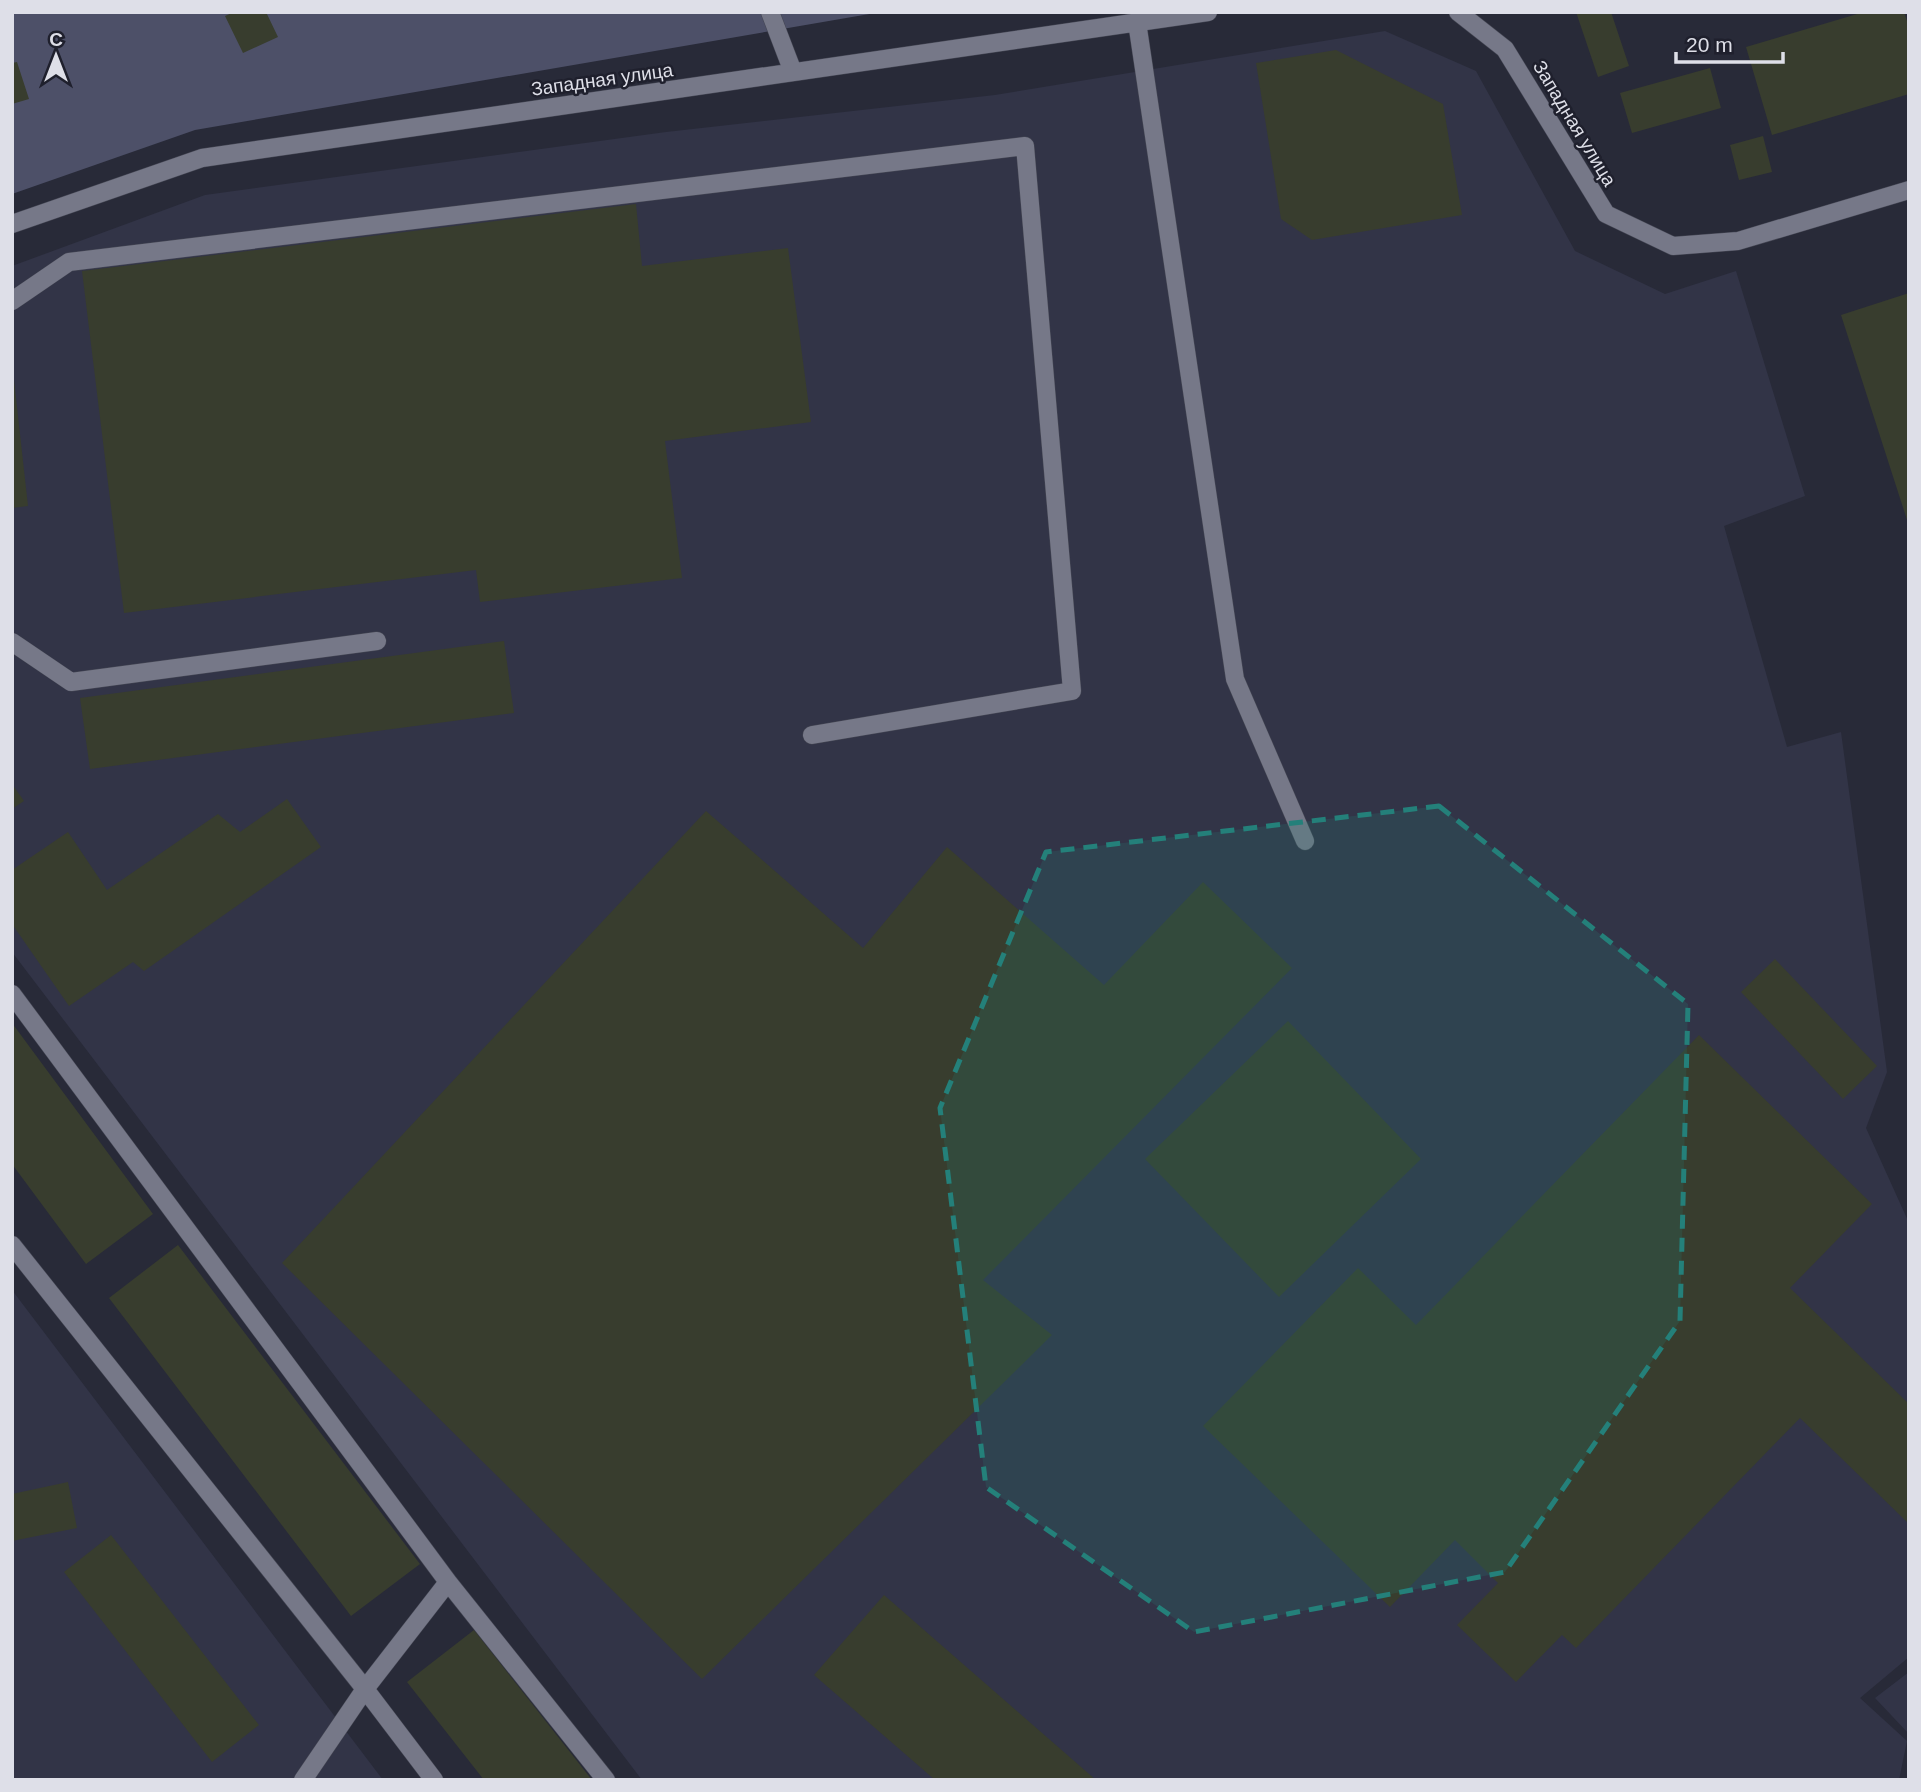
<svg xmlns="http://www.w3.org/2000/svg" width="1921" height="1792" font-family="Arial,sans-serif">
<style>
.built{fill:#323447}
.green{fill:#4d5068}
.building{fill:#383d2e}
.lines{fill:none;stroke-linecap:round;stroke-linejoin:round}
.minor-casing{stroke:#454754;stroke-width:19}
.minor{stroke:#767888;stroke-width:18}
.marked{fill:#24807a;fill-opacity:0.2;stroke:#24807a;stroke-width:5;stroke-dasharray:14 9;stroke-linejoin:round}
.labels{text-anchor:middle;stroke-width:5;stroke-linejoin:round;paint-order:stroke}
.street-label{font-size:19px;fill:#dedfe8;stroke:#1f202d}
</style>
<rect width="100%" height="100%" fill="#282a38"/>
<path class="built" d="M1385 31 1476 71 1575 251 1665 294 1736 271 1805 496 1724 526 1787 747 1841 732 1887 1072 1866 1128 1909 1223V1657L1860 1698 1907 1741 1899 1780H642L12 952V266L205 195 666 132 995 95Z
M12 1290 15 1294 383 1780H12Z
M1909 1672V1734L1875 1698Z"/>
<path class="green" d="M12 12H881L195 130 12 194Z"/>
<path class="building" d="M234 12H266L278 37 243 53 225 16Z
M1576 12H1611L1629 66 1598 77Z
M1864 12H1904L1909 27V94L1772 135 1746 47Z
M1336 50 1443 104 1462 215 1312 240 1281 219 1256 63Z
M17 62 29 99 12 104V63Z
M1710 68 1721 108 1632 133 1620 93Z
M1763 136 1772 172 1739 180 1730 145Z
M636 204 642 266 788 248 811 422 665 441 682 578 480 602 476 570 124 613 82 271Z
M1909 293V523H1908L1841 315Z
M12 380H14L28 506 12 508Z
M504 641 514 713 90 769 80 698Z
M12 784 24 801 12 809Z
M287 799 321 847 144 971 133 962 69 1006 12 924V870L68 832 107 890 218 814 240 832Z
M706 811 863 948 947 847 1104 985 1203 882 1292 968 983 1280 1052 1335 702 1679 282 1263Z
M1775 959 1877 1066 1843 1099 1741 992Z
M1288 1021 1421 1159 1279 1297 1145 1159Z
M12 1023 153 1214 86 1264 12 1164Z
M1699 1035 1872 1204 1790 1288 1909 1404V1524L1800 1418 1576 1648 1562 1635 1516 1682 1457 1625 1498 1583 1455 1540 1390 1607 1203 1426 1358 1268 1416 1325Z
M178 1245 420 1564 351 1616 109 1298Z
M68 1482 77 1528 12 1541V1494Z
M111 1535 259 1725 212 1762 64 1572Z
M884 1595 1096 1780H935L814 1675Z
M474 1630 592 1780H484L407 1682Z"/>
<g class="lines">
<g class="minor-casing">
<path id="minor" d="M770 12 793 72
M1458 12 1505 49 1606 214 1673 246 1738 241 1909 190
M1137 22 1235 679 1305 841
M12 224 202 158 1208 12
M12 301 69 262 1025 146 1072 691 812 735
M12 642 71 682 377 641
M12 994 448 1582 606 1780
M12 1245 365 1689 434 1780
M303 1780 365 1689 448 1582"/>
</g>
<use href="#minor" class="minor"/>
</g>
<path class="marked" d="M1439 806 1688 1004 1680 1321 1505 1572 1194 1632 986 1487 940 1108 1046 852Z"/>
<g class="labels">
<g class="street-label">
<text transform="translate(602 79) rotate(-8)" y="7">Западная улица</text>
<text transform="translate(1575 123) rotate(59)" y="7">Западная улица</text>
</g>
</g>
<rect width="1921" height="1792" fill="none" stroke="#dedfe8" stroke-width="28"/>
<g transform="translate(56 56)" stroke="#1f202d" stroke-width="5" paint-order="stroke">
<path d="M0-5L12 26L0 18L-12 26Z" fill="#dedfe8"/>
<text y="-10" font-size="19" font-weight="bold" text-anchor="middle" fill="#dedfe8">С</text>
</g>
<path d="M1676 52v10h107v-10" fill="none" stroke="#dedfe8" stroke-width="3.5"/>
<text x="1686" y="52" font-size="21" fill="#dedfe8" stroke="#1f202d" stroke-width="5" paint-order="stroke">20 m</text>
</svg>
